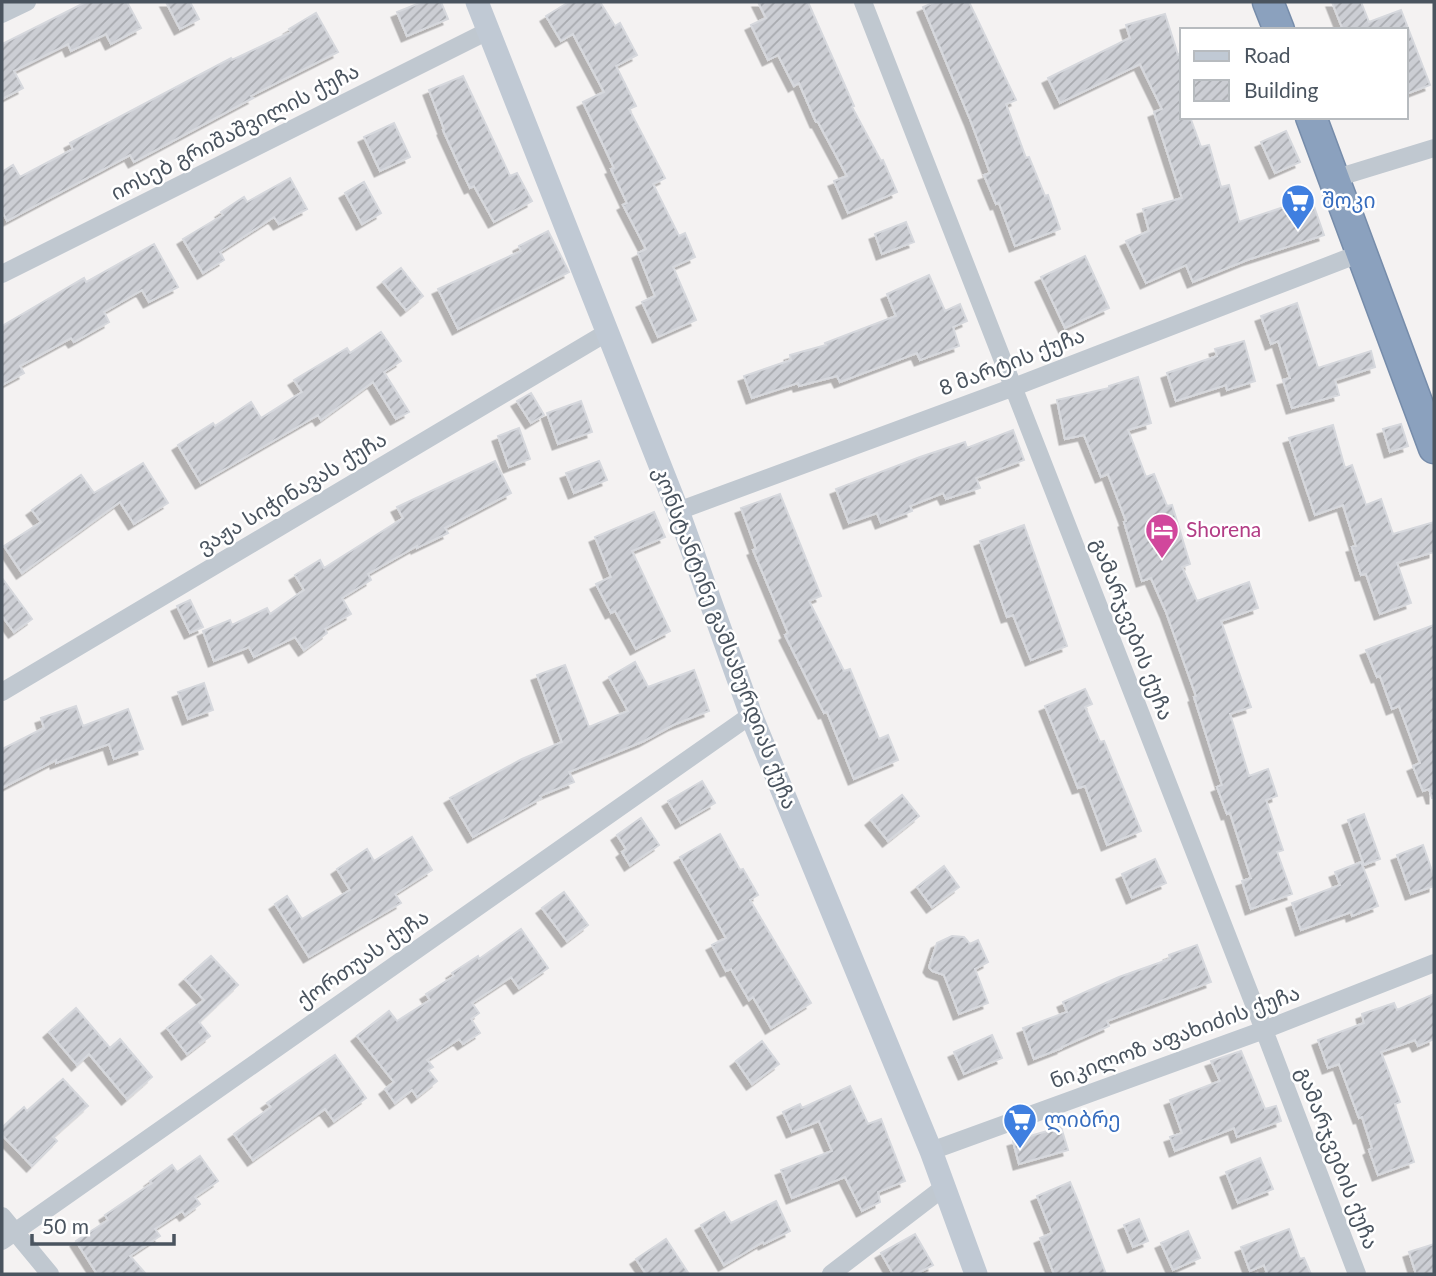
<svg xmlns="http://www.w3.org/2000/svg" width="1436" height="1276" font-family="Lato,'Noto Sans Georgian',sans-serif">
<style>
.building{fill:url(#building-hatch);stroke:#d6d8dd;stroke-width:2;filter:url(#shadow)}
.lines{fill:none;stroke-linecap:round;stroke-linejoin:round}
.highway-casing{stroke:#768caa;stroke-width:33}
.street{stroke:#c0c8d0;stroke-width:18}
.secondary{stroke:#c0c9d4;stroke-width:23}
.highway{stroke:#8ba1be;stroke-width:30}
.labels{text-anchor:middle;stroke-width:5;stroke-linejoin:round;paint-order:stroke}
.street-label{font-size:21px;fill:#4a545f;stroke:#fff}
.shop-label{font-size:21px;fill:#366cbe;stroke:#fff;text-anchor:start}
.hotel-label{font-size:21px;fill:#b23c85;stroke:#fff;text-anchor:start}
</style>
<defs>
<pattern id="building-hatch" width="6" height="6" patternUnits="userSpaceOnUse" patternTransform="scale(1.75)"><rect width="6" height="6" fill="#ccced4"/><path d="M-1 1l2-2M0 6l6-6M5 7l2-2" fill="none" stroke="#a8aaaf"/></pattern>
<filter id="shadow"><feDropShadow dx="-5.5" dy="5.5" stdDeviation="0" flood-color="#0004"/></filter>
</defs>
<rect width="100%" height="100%" fill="#f4f2f2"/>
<path class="building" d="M86 2H127L141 28 111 44 106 34 71 51 68 44 14 71 23 88 2 99V44Z
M166 2H190L199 19 180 29Z
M422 2H441L448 19 407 36 397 12Z
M569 2H600L615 26 620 23 637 55 616 66 636 106 629 109 665 178 653 184 679 236 685 233 695 257 673 267 696 320 658 337 642 302 655 296 638 253 646 249 623 205 627 203 611 169 614 168 583 102 604 92 573 34 561 41 546 16Z
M758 2H808L854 106 852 107 881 161 883 160 897 192 848 213 834 181 847 176 818 122H816L799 83 794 86 778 55 768 60 751 25 766 18Z
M935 2H969L1016 100 1006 104 1026 158 1029 157 1045 196 1048 195 1060 229 1015 246 999 203 996 204 984 175 990 173 970 119 923 7Z
M1332 2H1361L1369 22 1401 10 1430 85 1406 94V30H1343Z
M316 13 338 52 251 96 253 98 134 162 130 155 7 221 2 211V172L13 165 20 177 73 149 70 143 231 58 232 60 291 32 289 29Z
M1165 14 1178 55 1182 53V117H1190L1201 147 1209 145 1221 187 1229 185 1239 222 1311 198 1324 235 1247 260 1193 282 1186 265 1146 283 1126 241 1149 231 1143 209 1182 198 1154 112 1162 109 1140 64 1060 103 1048 78 1130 38 1126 25Z
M463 76 510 176 517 173 532 201 494 222 474 186 470 188 459 165 443 130 444 129 429 90Z
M394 123 410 157 380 171 364 137Z
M1286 131 1300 162 1275 173 1261 142Z
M290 178 307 209 279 224 274 217 220 252 224 260 203 273 183 239 223 215 221 212 244 197 247 202Z
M364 182 381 213 362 224 345 193Z
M906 222 914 242 882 254 875 234Z
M548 231 569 272 458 329 438 289 521 251 519 246Z
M154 244 178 287 149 302 142 290 104 312 109 322 74 342 71 338 20 366 24 373 2 385V326L84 278 86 282Z
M1085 256 1109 308 1065 328 1041 277Z
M401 268 423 296 406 310 383 282Z
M929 275 945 311 960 304 967 321 953 327 959 346 920 360 917 353 840 382 837 376 799 386 798 383 752 398 744 376 791 360 790 355 826 345 825 343 896 316 887 294Z
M1297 303 1318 368 1371 351 1375 367 1335 380 1339 395 1292 408 1283 380 1290 378 1278 341 1271 344 1261 316Z
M381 332 401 361 384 372 409 412 396 419 373 382 321 420 318 415 201 483 178 445 213 423 215 426 251 402 261 418 302 392 294 380 347 348 350 353Z
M1244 341 1255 381 1227 390 1226 385 1176 401 1167 373 1217 356 1215 349Z
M1138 377 1151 423 1128 430 1146 477 1154 474 1167 506 1172 505 1190 564 1182 567 1197 601 1249 582 1258 608 1221 621 1251 707 1230 714 1249 776 1268 769 1277 796 1266 800 1283 850 1277 852 1292 894 1251 909 1242 881 1251 878 1230 813 1227 814 1217 787 1222 785 1194 697 1196 696 1166 612 1151 578 1142 581 1124 522 1126 521 1108 474 1101 477 1084 435 1065 439 1057 400 1109 388V386Z
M531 393 544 415 531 423 517 401Z
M581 401 592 432 558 444 547 413Z
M1401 424 1408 446 1390 452 1383 429Z
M1333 425 1345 468 1352 465 1366 505 1381 499 1393 534 1434 522V552L1397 563 1411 603 1380 614 1366 574 1361 575 1352 547 1356 546 1343 505 1315 515 1289 438Z
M519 428 530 459 509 467 498 436Z
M1013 430 1024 460 976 478 980 488 946 499 943 493 910 506 912 511 881 523 877 513 849 523 836 489 920 457 965 442 967 448Z
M495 461 511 493 445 528 448 533 417 548V546L368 574 371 580 342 598 351 614 325 629 327 633 304 650 295 637 254 657 249 647 214 661 203 631 230 620 232 625 267 608 270 614 304 590 295 575 320 560 324 568 403 518 397 507Z
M599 461 607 480 574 493 566 473Z
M143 463 168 503 134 524 120 502 22 573 4 546 41 522 32 510 81 475 94 493Z
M780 494 821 596 809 601 844 671 850 669 879 739 888 735 898 760 854 779 827 712 824 713 785 635 788 633 753 550 756 549 741 508Z
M654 512 665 537 632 551 670 631 636 649 615 611 611 613 596 584 611 577 595 537Z
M1024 525 1067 646 1031 660 1013 615 1007 617 980 541Z
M2 578 32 619 14 632 2 616Z
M190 600 203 627 190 633 177 606Z
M1434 625V798H1432L1429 789 1423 791 1413 766 1420 763 1399 706 1392 709 1380 676 1377 677 1366 650Z
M635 662 648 687 694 670 709 711 673 725 644 741 569 772 574 782 540 796 541 798 473 837 450 798 522 759 562 742 537 675 565 665 589 727 628 711 609 677Z
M204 683 213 710 188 719 178 692Z
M1085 689 1092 704 1085 707 1100 742 1104 741 1141 831 1107 845 1085 786 1078 788 1045 706Z
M76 706 83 726 128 709 143 749 114 759 109 744 56 763V760L2 788V749L44 728 41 718Z
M702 781 715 803 681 823 668 801Z
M902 795 919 816 888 841 871 820Z
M1364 814 1380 859 1364 865 1348 820Z
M641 818 659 845 630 865 622 852 626 849 617 835Z
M720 834 740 870 743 869 758 895 750 900 811 1003 771 1028 753 997 749 1000 731 969 726 971 712 945 726 938 680 857Z
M412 837 432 870 395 894 401 903 309 957 275 904 287 896 302 919 350 890 337 869 367 849 374 861Z
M1423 845 1434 877V886L1411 894 1397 855Z
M1155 859 1166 883 1132 898 1122 874Z
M1361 862 1378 906 1352 916 1351 912 1301 930 1292 903 1340 885 1335 872Z
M944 866 959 887 932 907 917 887Z
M564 892 588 925 567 941 542 908Z
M521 929 548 968 519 988 511 977 472 1003 479 1013 471 1019 480 1033 463 1044 459 1039 427 1060 433 1067 428 1070 437 1081 417 1097 412 1090 395 1103 385 1089 394 1082 357 1036 389 1011 397 1021 430 1000 426 994 454 976 452 973 478 956 479 959Z
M952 936 964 937 970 944 978 940 988 962 975 969 988 1003 959 1014 944 975 932 971 929 967 937 943Z
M1197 945 1211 982 1107 1021 1109 1026 1062 1047V1048L1034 1059 1023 1028 1067 1012 1063 1002 1119 977 1170 959 1169 955Z
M211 956 238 985 199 1022 210 1036 187 1054 167 1028 204 1000 185 979Z
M1434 994V1039L1418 1046 1415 1040 1381 1052 1400 1102 1395 1104 1414 1162 1378 1175 1369 1150 1372 1148 1362 1117 1359 1118 1339 1064 1328 1068 1318 1040 1364 1023 1362 1014 1394 1003 1397 1010Z
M76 1008 110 1048 120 1039 152 1077 127 1099 89 1054 77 1065 49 1032Z
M992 1035 1002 1058 964 1074 954 1052Z
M762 1041 779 1064 752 1084 736 1061Z
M1241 1051 1265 1109 1276 1106 1281 1121 1237 1137 1234 1128 1175 1151 1170 1137 1182 1133 1170 1100 1220 1081 1211 1061Z
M335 1055 366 1098 334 1121 325 1109 253 1160 234 1134 271 1107 267 1103Z
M63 1079 88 1106 53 1137 57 1141 32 1166 2 1135V1128L24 1107 27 1111Z
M850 1086 868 1124 881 1119 905 1181 878 1192 880 1202 862 1211 845 1177 792 1198 781 1170 832 1151 819 1121 792 1132 783 1112 800 1104 802 1108Z
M1061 1127 1068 1150 1019 1164 1013 1141Z
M200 1156 218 1181 195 1197 200 1204 185 1215 182 1211 155 1229 160 1236 130 1256 146 1274H97L76 1241 108 1220 105 1215 152 1183 150 1181 172 1165 177 1172Z
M1260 1158 1273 1189 1238 1203 1226 1172Z
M1070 1182 1079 1203 1106 1274H1054L1040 1238 1052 1233 1037 1196Z
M776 1201 790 1231 764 1244 763 1242 724 1265 701 1225 724 1212 731 1223Z
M1139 1219 1148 1241 1133 1247 1124 1225Z
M1289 1229 1300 1259 1304 1258 1311 1274H1265L1267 1273 1264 1265 1250 1271 1241 1247Z
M1188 1231 1200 1258 1173 1270 1161 1243Z
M915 1234 933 1265 916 1274H893L881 1253Z
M666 1239 689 1274H646L636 1259Z
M1434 1244V1274H1416L1409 1252Z"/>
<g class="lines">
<g class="highway-casing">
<path id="highway" d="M1268 2 1279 30
M1311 117 1434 448"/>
</g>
<path class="street" d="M863 2 1264 1030 1357 1274
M2 14 27 2
M1333 179 1434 148
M2 274 488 31
M678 511 1014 387 1361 253
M2 692 606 333
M931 1151 1264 1030 1434 963
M2 1216 50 1274
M2 1241 751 715
M831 1274 943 1188"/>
<path class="secondary" d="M477 2 678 511 751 715 931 1151 976 1274"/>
<use href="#highway" class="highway"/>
</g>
<defs>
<g id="supermarket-pin" transform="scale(1.75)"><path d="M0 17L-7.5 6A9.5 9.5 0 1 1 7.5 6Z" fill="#3f7fe0" stroke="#fff"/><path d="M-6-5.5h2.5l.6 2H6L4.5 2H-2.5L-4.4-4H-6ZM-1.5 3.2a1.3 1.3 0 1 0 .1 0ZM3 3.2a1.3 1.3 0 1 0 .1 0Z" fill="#fff"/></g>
<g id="hotel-pin" transform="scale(1.75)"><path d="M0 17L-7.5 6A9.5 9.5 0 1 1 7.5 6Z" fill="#d1479c" stroke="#fff"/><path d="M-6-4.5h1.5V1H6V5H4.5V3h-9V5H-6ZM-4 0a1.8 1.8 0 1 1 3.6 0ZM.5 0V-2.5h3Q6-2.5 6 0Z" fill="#fff"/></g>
</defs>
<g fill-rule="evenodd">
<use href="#supermarket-pin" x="1298" y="201"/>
<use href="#hotel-pin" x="1162" y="530"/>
<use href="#supermarket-pin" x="1020" y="1120"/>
</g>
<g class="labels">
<g class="street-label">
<text transform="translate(235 132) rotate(-27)" y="7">იოსებ გრიშაშვილის ქუჩა</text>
<text transform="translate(1012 362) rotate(-21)" y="7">8 მარტის ქუჩა</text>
<text transform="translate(292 493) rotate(-31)" y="7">ვაჟა სიჭინავას ქუჩა</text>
<text transform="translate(1132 629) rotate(69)" y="7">გამარჯვების ქუჩა</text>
<text transform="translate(725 638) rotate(69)" y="7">კონსტანტინე გამსახურდიას ქუჩა</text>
<text transform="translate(363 959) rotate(-35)" y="7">ქორთუას ქუჩა</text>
<text transform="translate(1175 1037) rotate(-20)" y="7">ნიკილოზ აფახიძის ქუჩა</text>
<text transform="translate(1337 1158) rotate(69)" y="7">გამარჯვების ქუჩა</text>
</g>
<g class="shop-label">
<text x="1322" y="208">შოკი</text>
<text x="1044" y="1127">ლიბრე</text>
</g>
<g class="hotel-label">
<text x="1186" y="537">Shorena</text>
</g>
</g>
<rect width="1436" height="1276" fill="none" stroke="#4a545f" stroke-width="7"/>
<rect x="1180" y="28" width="228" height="91" fill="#ffffff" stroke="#b7bbbf" stroke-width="2"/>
<rect x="1194" y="51" width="35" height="10" fill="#c0c9d4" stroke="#b7bbbf" stroke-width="2"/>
<text x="1244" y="63" font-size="21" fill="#4a545f">Road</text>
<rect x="1194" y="80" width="35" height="21" fill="url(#building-hatch)" stroke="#b7bbbf" stroke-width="2"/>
<text x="1244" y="98" font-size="21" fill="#4a545f">Building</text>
<path d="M32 1234v10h142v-10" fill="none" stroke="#4a545f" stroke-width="3.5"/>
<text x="42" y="1234" font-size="21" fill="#4a545f" stroke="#ffffff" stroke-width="5" paint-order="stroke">50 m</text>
</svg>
